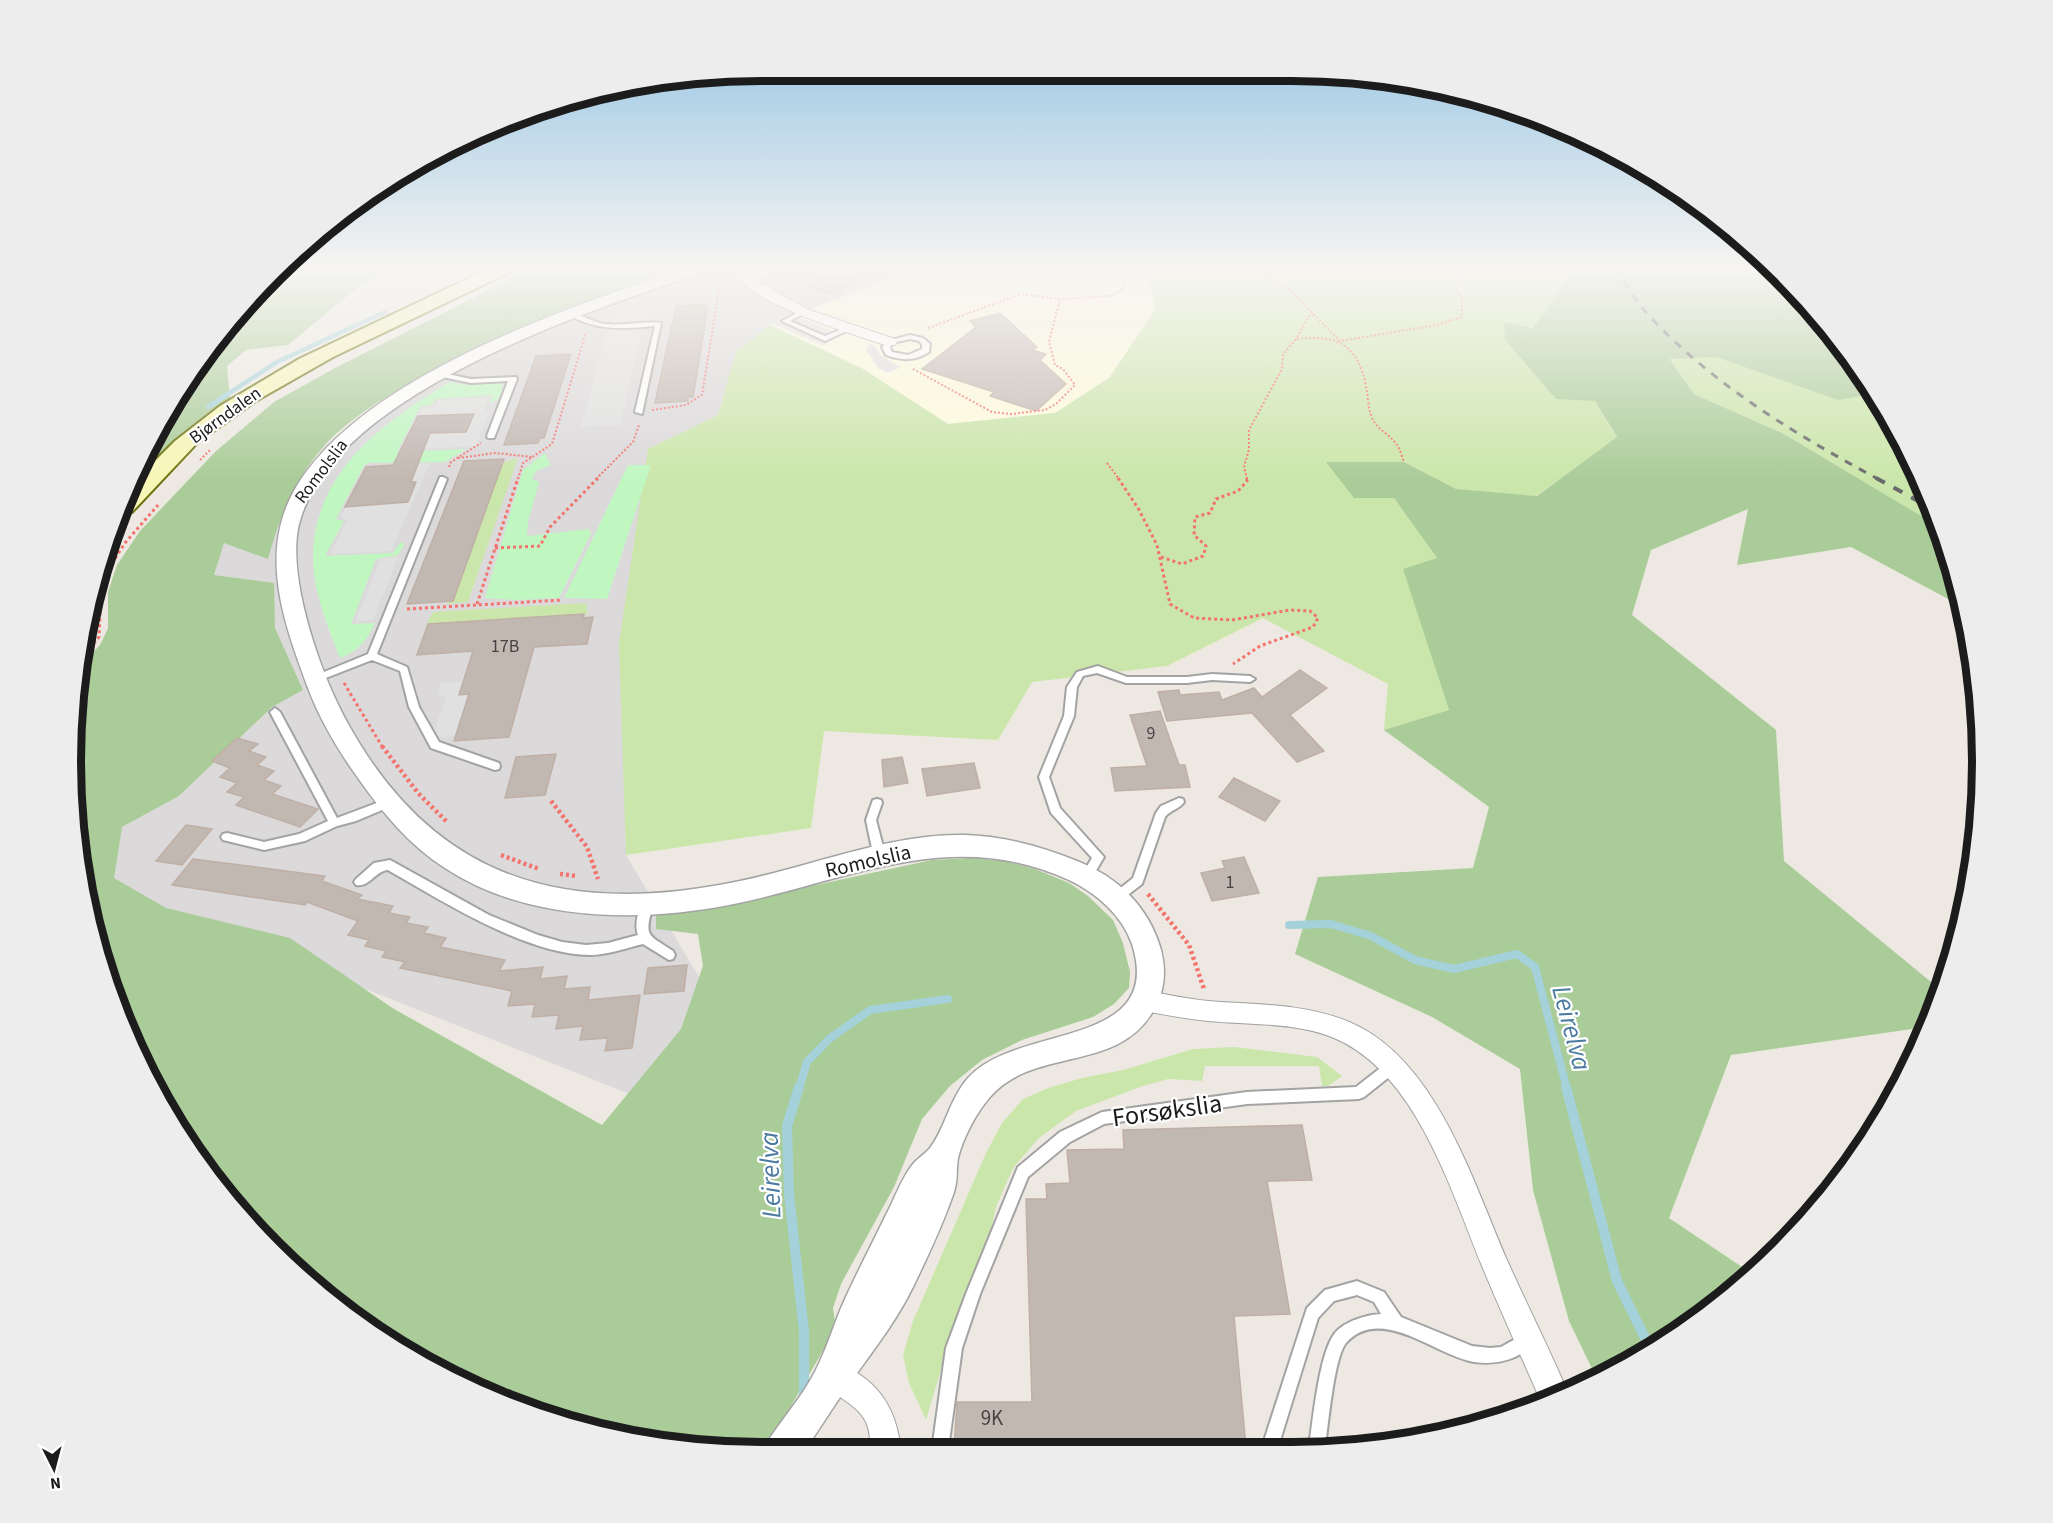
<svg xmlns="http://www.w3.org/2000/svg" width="2053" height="1523" font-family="'Source Sans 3',sans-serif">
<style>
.residential{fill:#dbd9da}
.education{fill:#fefcdb}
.grass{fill:#cbe6aa}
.forest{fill:#aacc98}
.park{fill:#c0f7c1}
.parking{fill:#e0e0e0}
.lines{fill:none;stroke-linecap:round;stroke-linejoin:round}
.stream-far2{stroke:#a4d1da;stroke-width:4.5}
.stream-far1{stroke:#a4d1da;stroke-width:8}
.stream{stroke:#a4d1da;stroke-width:10}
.building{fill:#c2b8b2;stroke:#bfafa5;stroke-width:1.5}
.service-casing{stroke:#a3a3a3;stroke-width:4}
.minor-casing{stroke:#a3a3a3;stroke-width:2}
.tertiary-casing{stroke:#a3a3a3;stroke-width:3}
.secondary-casing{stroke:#696f08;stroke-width:4}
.path-far2{stroke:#f4736d;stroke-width:2;stroke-dasharray:2 2;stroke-linecap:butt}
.path-far1{stroke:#f4736d;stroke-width:3;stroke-dasharray:3 3;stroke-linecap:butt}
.path{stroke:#f4736d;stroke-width:4.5;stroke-dasharray:3 3;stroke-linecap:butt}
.service{fill:#fff;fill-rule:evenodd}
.minor{fill:#fff;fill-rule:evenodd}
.tertiary{fill:#fff;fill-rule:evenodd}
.secondary{fill:#f7f6b7;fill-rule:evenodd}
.rail-far1{stroke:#6a6a6a;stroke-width:3;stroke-dasharray:8 8;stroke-linecap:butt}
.rail{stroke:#6a6a6a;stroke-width:4;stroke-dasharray:10 10;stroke-linecap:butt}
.labels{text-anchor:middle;stroke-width:4.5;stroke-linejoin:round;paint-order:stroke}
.far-street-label{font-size:18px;fill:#1c1c1c;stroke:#fff}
.number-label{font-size:18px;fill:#464342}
.street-label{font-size:21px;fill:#1c1c1c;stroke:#fff}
.near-number-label{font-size:21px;fill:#464342}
.near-street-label{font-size:26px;fill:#1c1c1c;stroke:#fff}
.near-water-label{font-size:27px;font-style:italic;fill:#4a7aa0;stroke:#fff}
.rim{fill:none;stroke:#1c1c1c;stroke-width:8}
</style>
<rect width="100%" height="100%" fill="#ede9e2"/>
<path class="residential" d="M690 268H916L770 325 736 352 718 415 648 449 626 855 715 1004 632 1095 247 942 89 893 122 827 179 796 272 707 303 690 275 628 273 583 214 575 224 542 277 526 288 500 325 445 401 388 479 348 536 323 599 298Z"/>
<path class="education" d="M916 268H940L996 275 1029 268H1120L1149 279 1155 310 1109 378 1055 413 948 424 863 369 770 325Z"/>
<path class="grass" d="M1120 268H1629L1573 271 1533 328 1504 322 1595 401 1617 438 1536 496 1456 489 1404 462 1354 497 1394 498 1437 558 1404 570 1449 710 1384 730 1388 684 1263 618 1167 666 1032 682 998 740 824 731 811 828 626 855 619 644 648 449 718 415 736 352 770 325 863 369 948 424 1055 413 1109 378 1155 310 1149 279Z
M1716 357 1838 399 1873 394 1911 456 1938 526 1784 434 1694 394 1670 358Z
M518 458 468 602 447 604 503 462Z
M586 603 588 614 425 627 433 612Z
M1234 1047 1317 1057 1342 1076 1328 1086H1322L1319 1066H1205L1202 1081 1168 1079 1140 1087 1076 1111 1039 1138 1013 1168 996 1207 988 1243 953 1329 926 1420 909 1383 903 1355 913 1321 986 1153 1002 1123 1023 1099 1048 1088 1082 1078 1123 1070 1193 1049Z"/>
<path class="forest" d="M280 268H393L358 287 288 345 246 350 227 366 230 398 167 448 133 483 142 456 242 306Z
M533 268H690C603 297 518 327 436 369 399 389 353 414 324 446 295 479 279 518 268 559L224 543 214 575 274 583 275 628 303 690 272 707 179 796 122 827 114 878 166 908 290 938 394 1009 602 1125 681 1029 703 966 698 934 656 929V913L774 894 932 860 970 858 1004 861 1035 869 1069 883 1088 896 1113 920 1123 943 1130 972 1129 988 1114 1004 1093 1017 1022 1040 982 1060 950 1086 922 1119 894 1187 841 1284 833 1308 836 1328 787 1413 759 1451H716L540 1416 416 1360 306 1281 213 1182 163 1107 107 984 72 807 81 665 100 645 108 628V592L117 565 140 531 215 452 274 402 335 368Z
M1629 268H1774L1780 273 1840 341 1873 394 1838 400 1716 357 1670 359 1694 394 1784 434 1938 526 1959 583 1963 607 1851 547 1737 565 1748 509 1651 550 1632 615 1776 730 1784 861 1942 991 1926 1027 1731 1055 1669 1218 1751 1273 1712 1310 1596 1377 1569 1321 1533 1190 1520 1069 1432 1017 1295 954 1318 877 1473 868 1489 807 1384 730 1449 710 1403 569 1437 558 1394 498H1354L1326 462H1404L1456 489 1537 496 1617 437 1595 401 1556 399 1505 340 1504 322 1533 328 1573 271Z"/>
<path class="park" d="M449 382 464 385 503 383 500 396 494 402H490L493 395 436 399 431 405 420 407 397 452 466 449 445 462 367 463 363 467 336 519 344 521 325 556 393 553 400 543H405L398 555 376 559 351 624 375 623C367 641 358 651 340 658 328 627 313 592 313 557 314 471 383 423 449 382Z
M545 453 551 465 536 471 532 479 539 482 528 522 527 536 589 529 591 534 559 598 518 600 485 598 523 470Z
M628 465H651L607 599 564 598Z"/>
<path class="parking" d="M789 313 842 335 823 345 771 323Z
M646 316 620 425 581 427 612 317Z
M869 343 876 347 880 355 901 367 888 373 878 368 866 350Z
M490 397 483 413H489L476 446 402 450 422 407H435L438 400Z
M430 463 391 551 330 554 348 519 340 518 367 467Z
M398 557 373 620 355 622 381 558Z
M526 677 510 732 432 738 446 696H437L441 683Z"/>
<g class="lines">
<path class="stream-far2" d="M208 407 277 362 385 312"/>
<path class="stream-far1" d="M1289 925 1331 924 1371 936 1415 960 1454 969 1517 954 1535 967 1567 1089
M799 1089 807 1062 829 1039 870 1010 948 999"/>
<path class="stream" d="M799 1087 787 1126 789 1194 804 1331V1398
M1566 1087 1617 1281 1649 1346"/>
</g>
<path class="building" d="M837 268H877L832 295 806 286Z
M705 304 704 307H708L693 397H688V401L655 403 676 306Z
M1000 313 1037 347 1032 350 1046 354 1040 360 1066 384 1036 411 990 396 994 392 922 369 976 327 970 321Z
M571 354 544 438H540L538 443 504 445 536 356Z
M474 414 466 432 430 433 411 482H416L408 502 345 507 366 467 393 465 418 416Z
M504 459 453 601 407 604 464 461Z
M584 614 583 618 593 617 587 644 534 647 509 737 454 741 469 694 459 695 473 651 417 655 428 624Z
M1300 670 1327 688 1290 715 1324 751 1297 762 1252 713 1167 721 1158 692 1179 690 1180 695 1219 692 1222 700 1254 688 1262 697Z
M1160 711 1179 765H1185L1190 787 1115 791 1111 768 1147 766 1130 715Z
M237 738 258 744 249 751 266 757 257 765 274 771 264 780 281 786 272 794 318 809 300 827 236 805 244 797 227 792 237 783 220 777 230 768 212 761Z
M556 754 545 795 505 798 516 757Z
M902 757 908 783 884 787 882 760Z
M974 763 980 788 927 796 922 769Z
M1234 778 1280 801 1265 821 1219 797Z
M186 825 212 829 182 865 156 861Z
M1244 857 1259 893 1212 901 1201 873 1225 868 1222 861Z
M193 859 325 876 322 881 362 895 357 899 393 906 389 913 410 917 406 923 428 927 424 933 446 938 440 947 505 960 499 971 543 967 540 979 567 976 564 989 590 987 588 1000 640 995 632 1048 605 1051 608 1038 580 1040 583 1026 556 1029 559 1015 532 1017 535 1004 508 1006 512 991 400 968 405 962 382 957 386 951 365 946 369 940 348 935 358 921 307 902 305 905 172 885Z
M687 965 684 991 644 994 648 968Z
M1302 1125 1312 1180 1267 1181 1290 1314 1234 1316 1246 1447 954 1449 957 1402H1032L1026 1199H1047L1046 1184 1070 1183 1067 1150 1124 1149 1123 1130Z"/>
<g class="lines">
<g class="service-casing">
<path id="service" d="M803 310 805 311V313L790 321 825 336 850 326 855 327 825 341 782 321Z
M569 313C578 312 592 322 604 324 623 326 643 321 661 323L642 414 635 412 655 326C624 329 596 331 569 315Z
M910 335 923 338 930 344 929 352C915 361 902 361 886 355L882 347 888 341ZM910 339 919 341 922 344V349L908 355 892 352 890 347 892 343Z
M438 372 471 379 516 377 517 379 494 438H488L487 436 508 381 471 383 438 376Z
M440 477H443L447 479 377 654 407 667 419 707 439 742 499 763 500 766 499 769 495 770 431 748 409 707 400 671 372 660 318 681 315 682 310 679 312 677 368 654Z
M1098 666 1127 677H1187L1212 674 1250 676 1255 679 1250 682 1212 680 1187 683H1126L1097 673 1083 676 1077 687 1074 716 1049 777 1060 808 1104 857 1091 879 1087 881 1083 879 1081 876 1092 858 1051 813 1039 777 1064 716 1067 687 1077 672Z
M275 708 280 712 337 818 390 798 394 799 395 802 394 805 356 821 337 826 305 841 264 850 223 840 221 837 223 834 227 833 264 842 299 834 328 821 270 712Z
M1179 798 1183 799 1184 802C1180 809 1170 810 1165 817L1142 884 1120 901 1116 903 1112 901 1110 898 1112 895 1133 878 1156 813 1161 806Z
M877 799 881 800 882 803 876 820 886 858 884 861 880 863 876 861 874 858 866 820 873 800Z
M390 860 489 915 538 935 562 942 586 945 608 943 638 935C634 924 638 912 643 902L647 900 651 902 653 905C644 937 647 934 673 951L675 955 673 959 669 960 643 944C626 948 608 955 590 955 527 955 442 901 388 870 375 871 369 888 356 885L354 882 356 879 374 863Z
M1393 1060 1398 1062 1400 1066 1398 1070 1364 1097 1359 1099 1247 1104 1104 1124 1070 1142 1028 1177 980 1294 962 1348 948 1449 932 1450 946 1348 966 1294 1018 1167 1060 1132 1102 1112 1247 1092 1356 1087 1388 1062Z
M1357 1281 1384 1292 1401 1317 1472 1346 1490 1348 1501 1347 1528 1332 1533 1335 1536 1340C1532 1348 1523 1353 1515 1357 1501 1363 1489 1364 1474 1362 1436 1356 1381 1304 1346 1343 1334 1357 1328 1426 1325 1447H1309C1313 1420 1319 1353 1335 1333 1345 1321 1366 1315 1381 1314L1374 1302 1357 1295 1334 1301 1318 1318 1278 1447H1262L1307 1308 1325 1290Z"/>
</g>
<g class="minor-casing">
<path id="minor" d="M726 268H740L749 276 768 268H785L757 281 807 309 895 339 897 342 895 345H885C837 328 760 308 726 268Z
M1145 991C1166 994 1187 999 1208 1001 1255 1005 1302 1003 1347 1021 1436 1057 1472 1180 1507 1260 1527 1305 1549 1348 1568 1393L1542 1404C1522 1358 1501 1312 1482 1266 1451 1191 1416 1072 1334 1038 1295 1022 1249 1025 1208 1021 1187 1019 1166 1015 1145 1011L1137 1008 1133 1001 1137 994Z
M834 1361C876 1378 896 1405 901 1450H871C870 1441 870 1430 866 1422 856 1401 828 1396 820 1375L824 1365Z"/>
</g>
<g class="tertiary-casing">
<path id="tertiary" d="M688 268H710L708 271C593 309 333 393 299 524 286 577 321 675 347 722 435 883 568 917 740 881 812 866 892 833 965 835 1004 836 1042 847 1077 861 1118 877 1149 907 1161 950 1166 969 1165 988 1156 1006 1121 1075 1035 1045 990 1097 976 1113 963 1138 958 1158 956 1170 958 1180 954 1192 943 1224 928 1256 913 1287 894 1326 867 1358 843 1393 830 1412 818 1431 805 1450L765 1451 770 1438C786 1414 809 1388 820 1361 828 1344 834 1325 841 1308 855 1276 871 1246 886 1215 895 1198 901 1179 913 1164 918 1158 925 1154 930 1148 945 1129 949 1100 968 1078 1016 1023 1166 1050 1132 944 1122 915 1096 893 1069 880 952 826 850 880 734 904 640 923 527 922 445 868 409 845 382 812 358 778 338 750 320 720 308 688 284 623 258 554 295 489 360 377 569 306 688 268Z"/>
</g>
<g class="secondary-casing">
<path id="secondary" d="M490 268H513L510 272 333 357 254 402 198 442 132 512 122 513 132 484 175 441 220 406 299 359Z"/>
</g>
<path class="path-far2" d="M1254 268 1290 290 1340 341 1437 325 1462 317V297L1456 291 1457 268
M928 328 1021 294 1060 299 1111 296 1123 289 1124 268
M1297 339C1337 334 1358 345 1366 386 1368 396 1368 409 1372 418 1377 430 1391 435 1397 445 1400 449 1402 457 1404 462
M913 369 992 412 1011 414 1045 410 1056 404 1075 385 1063 369 1055 365 1049 342 1060 299
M652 410 686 405 702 395 720 284 724 279
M458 458 496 453 532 457
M200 460 211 449
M1107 463 1119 479
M449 467 451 462 481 443
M518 479 523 463 552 444 586 332
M596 479 633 442 639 425
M1247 479 1244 467 1249 449V430L1282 369 1283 354 1296 339 1309 316 1316 314"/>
<path class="path-far1" d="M1118 478 1138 508 1157 545 1170 604 1194 618 1232 620 1290 610 1310 611 1318 618 1313 627 1260 646 1233 664
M495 548 540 546 550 527 598 478
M1161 557 1182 564 1203 556 1206 546 1194 535 1195 517 1210 513 1216 499 1238 491 1247 481 1246 478
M477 604 518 478
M407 609 562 600
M82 657 99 637 101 593 109 568 125 543 158 505
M344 683 383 748"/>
<path class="path" d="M382 746 418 793 448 823
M551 801 587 847 598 879
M501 855 539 869
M560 874 577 876
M1148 894 1189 945 1204 989"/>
<use href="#service" class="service"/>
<use href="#minor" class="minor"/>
<use href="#tertiary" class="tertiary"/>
<use href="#secondary" class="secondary"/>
<path class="rail-far1" d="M1614 268C1624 281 1633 296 1643 309 1708 382 1793 433 1878 479"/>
<path class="rail" d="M1876 478 1931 508"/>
</g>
<linearGradient id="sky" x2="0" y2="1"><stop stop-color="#8dc0e2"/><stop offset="0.56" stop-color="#f7f5f2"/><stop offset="1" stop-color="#f7f5f2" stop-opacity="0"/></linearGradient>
<rect width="2053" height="481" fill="url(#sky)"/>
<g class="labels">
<g class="far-street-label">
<text transform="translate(225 415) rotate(-36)" y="6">Bjørndalen</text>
<text transform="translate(321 471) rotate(-53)" y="6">Romolslia</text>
</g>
<g class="number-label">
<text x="505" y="652">17B</text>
<text x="1151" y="739">9</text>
<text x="1230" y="888">1</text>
</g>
<g class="street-label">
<text transform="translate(868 861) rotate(-13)" y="7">Romolslia</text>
</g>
<g class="near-number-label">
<text x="992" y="1425">9K</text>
</g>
<g class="near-street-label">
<text transform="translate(1167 1110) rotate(-8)" y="9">Forsøkslia</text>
</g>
<g class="near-water-label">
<text transform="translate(1572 1028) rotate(75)" y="9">Leirelva</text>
<text transform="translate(770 1175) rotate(-92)" y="9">Leirelva</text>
</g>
</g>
<path d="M0 0H2053V1523H0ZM761 81H1292A680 680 0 0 1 1972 761V762A680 680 0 0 1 1292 1442H761A680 680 0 0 1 81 762V761A680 680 0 0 1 761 81Z" fill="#ededed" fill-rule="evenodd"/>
<path class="rim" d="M761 81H1292A680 680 0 0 1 1972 761V762A680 680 0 0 1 1292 1442H761A680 680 0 0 1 81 762V761A680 680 0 0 1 761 81Z"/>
<g transform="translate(54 1469) rotate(174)" stroke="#ffffff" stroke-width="4.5" paint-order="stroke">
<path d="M0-4.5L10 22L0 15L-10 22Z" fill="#1c1c1c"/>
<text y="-9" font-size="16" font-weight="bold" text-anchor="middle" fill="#1c1c1c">N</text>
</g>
</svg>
